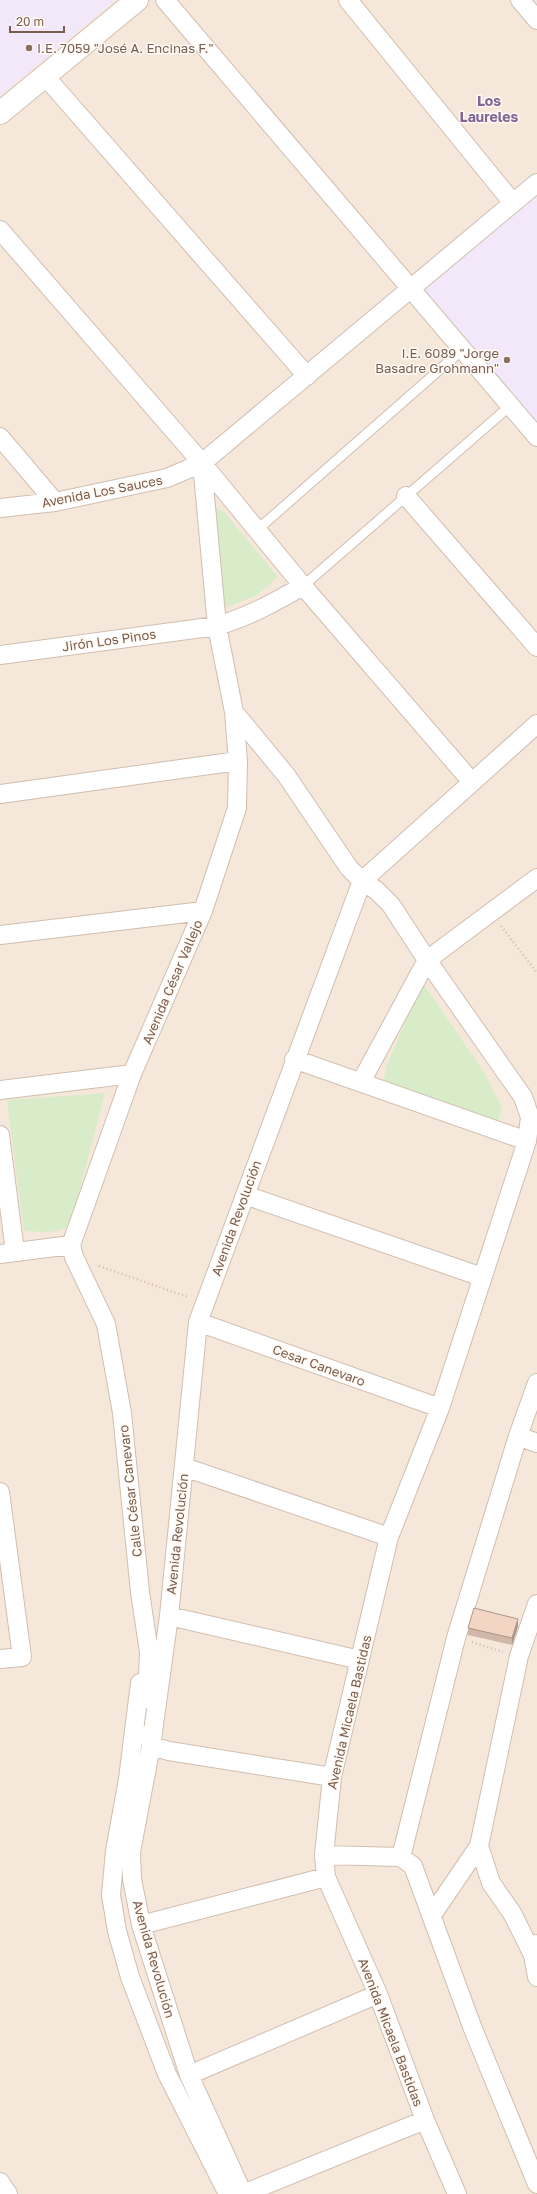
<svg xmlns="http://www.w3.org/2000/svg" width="537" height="2194" font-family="'Golos Text',sans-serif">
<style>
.residential{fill:#f5e8da}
.education{fill:#f3e8fa}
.green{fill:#d8ecc9}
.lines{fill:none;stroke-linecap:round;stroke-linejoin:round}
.lane-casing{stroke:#d1beb0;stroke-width:11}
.street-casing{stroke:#d1beb0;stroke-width:20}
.secondary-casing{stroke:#d6c0b0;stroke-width:24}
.path{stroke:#d9b8a5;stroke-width:2.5;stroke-dasharray:1 3;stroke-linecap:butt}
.lane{stroke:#fff;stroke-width:9}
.street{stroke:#fff;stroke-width:18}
.secondary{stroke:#fff;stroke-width:22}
.wall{fill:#d1b7a8}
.shaded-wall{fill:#aa9588}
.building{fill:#f3d5c3;stroke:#aa9588}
.education-dot{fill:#8d6e63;stroke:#fffaf3;stroke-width:1.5}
.labels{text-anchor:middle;stroke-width:3;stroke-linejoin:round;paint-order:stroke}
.education-label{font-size:13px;fill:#785e54;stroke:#fffaf3;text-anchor:start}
.street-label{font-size:13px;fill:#7a5c4d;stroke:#fffaf3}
.neighbourhood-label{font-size:14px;font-weight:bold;fill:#846695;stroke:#fffaf3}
</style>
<rect width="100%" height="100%" fill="#fdf6ec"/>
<path class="residential" d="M0 0H537V2194H0Z"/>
<path class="education" d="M0 0H116L0 96Z
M537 195V429L419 290Z"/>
<path class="green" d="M215 507 225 513 278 577 257 595 222 609 212 513Z
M422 982 484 1072 502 1108 498 1122 383 1082 387 1065Z
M105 1093 71 1223C60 1236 39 1231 24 1231L7 1100Z"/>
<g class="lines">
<g class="lane-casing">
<path id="lane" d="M257 530 462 350
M303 586 510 406"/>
</g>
<g class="street-casing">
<path id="street" d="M165 0 537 437
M348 0 513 203
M520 0 537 20
M44 75 307 376
M0 230 202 463 303 586 471 781
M0 437 55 502
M202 463 217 626 234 712 286 775 349 868 362 881 376 890 391 905 427 960 523 1097 530 1117 527 1141 440 1408 389 1537 332 1777 324 1855 326 1877 378 1994 425 2120 457 2194
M406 496 537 647
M0 508 55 502 167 478 202 463 537 183
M0 655 217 626C248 617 275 602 303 586
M0 794 238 761
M0 935 203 911
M294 1059 527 1141
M361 1082 427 960 537 878
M0 1090 132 1074
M0 1135 15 1252
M245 1195 482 1277
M71 1245 74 1257 106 1324 122 1413 140 1592 149 1652 147 1699
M71 1245 132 1074 203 911 237 808 238 761 234 712
M0 1254 71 1245
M198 1322 440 1408
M518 1436 537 1443
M184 1467 389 1537
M0 1492 22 1657 0 1659
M169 1616 360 1660
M140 1683 128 1779 115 1851 111 1895 117 1931 130 1977 167 2074 228 2194
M149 1734 151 1746 169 1751 332 1777
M479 1846 491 1883 512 1913 533 1955
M324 1855 401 1857 413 1866 473 2029 537 2184
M401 1857 456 1638 518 1436 537 1383
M432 1915 479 1846 519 1656 537 1604
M141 1925 326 1877
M535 1944 533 1955 537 1977
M189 2075 378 1994
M0 2182 8 2194
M243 2194 189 2075 141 1925 132 1879 131 1852 151 1746 169 1616 198 1322 362 881 537 724
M243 2194 425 2120"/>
</g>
<g class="secondary-casing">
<path id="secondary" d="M0 113 137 0"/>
</g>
<path class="path" d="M501 926 537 973
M99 1266 188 1297
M472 1642 503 1652"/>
<use href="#lane" class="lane"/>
<use href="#street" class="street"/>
<use href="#secondary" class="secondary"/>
</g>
<path class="wall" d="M518 1626 512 1645 468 1635V1628Z"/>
<path class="shaded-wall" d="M518 1619V1626L512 1645V1638Z"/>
<path class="building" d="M474 1608 518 1619 512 1638 468 1628Z"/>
<g class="education-dot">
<circle cx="29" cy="48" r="4"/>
<circle cx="507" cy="360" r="4"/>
</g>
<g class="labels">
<g class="education-label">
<text x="37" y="53">I.E. 7059 "José A. Encinas F."</text>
<text x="499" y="358" text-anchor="end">I.E. 6089 "Jorge<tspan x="499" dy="15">Basadre Grohmann"</tspan></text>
</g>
<g class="street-label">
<text transform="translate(102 491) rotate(-11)" y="5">Avenida Los Sauces</text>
<text transform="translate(109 640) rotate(-8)" y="5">Jirón Los Pinos</text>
<text transform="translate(172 982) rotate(-67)" y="5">Avenida César Vallejo</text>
<text transform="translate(236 1218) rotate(-70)" y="5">Avenida Revolución</text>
<text transform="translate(319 1365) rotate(20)" y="5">Cesar Canevaro</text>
<text transform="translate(130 1491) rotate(-96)" y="5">Calle César Canevaro</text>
<text transform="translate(177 1534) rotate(-84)" y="5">Avenida Revolución</text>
<text transform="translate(349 1712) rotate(-77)" y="5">Avenida Micaela Bastidas</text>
<text transform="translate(154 1959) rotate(74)" y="5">Avenida Revolución</text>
<text transform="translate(391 2032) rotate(69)" y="5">Avenida Micaela Bastidas</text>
</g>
<g class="neighbourhood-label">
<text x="489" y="106">Los<tspan x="489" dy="16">Laureles</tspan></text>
</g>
</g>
<path d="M10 26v6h54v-6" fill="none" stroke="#7a5c4d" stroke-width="2"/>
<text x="16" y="26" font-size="12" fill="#7a5c4d" stroke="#fffaf3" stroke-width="3" paint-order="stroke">20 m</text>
</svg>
